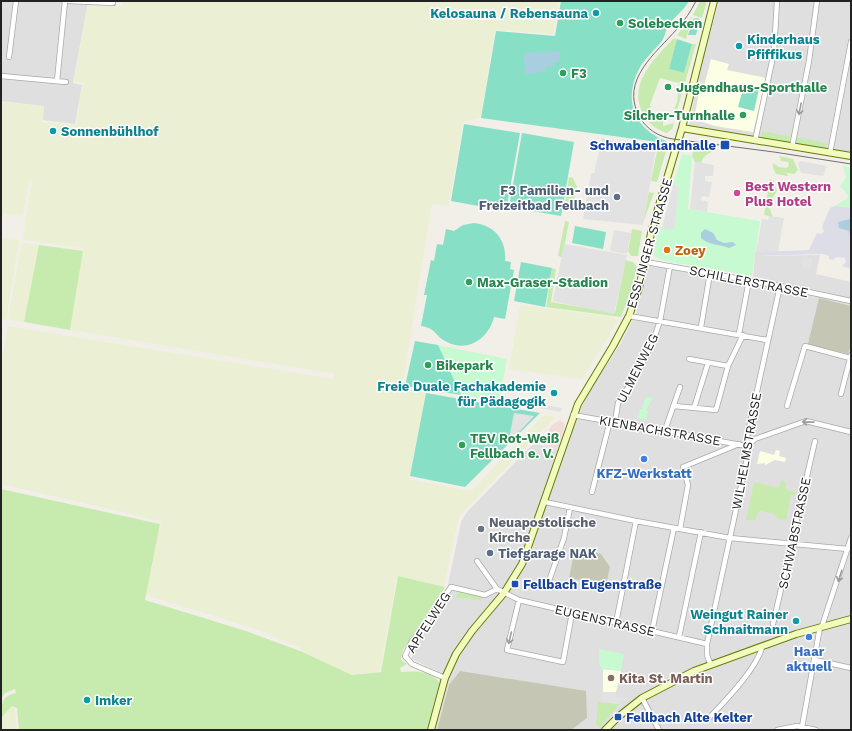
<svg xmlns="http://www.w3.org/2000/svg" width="852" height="731" font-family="'Work Sans',sans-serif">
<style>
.residential{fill:#e0dfdf}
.commercial{fill:#f2dcd8}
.education{fill:#fdffe4}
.construction{fill:#c5c7b4}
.farmland{fill:#ebf0d4}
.grass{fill:#c7ebaf}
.park{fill:#c7fad0}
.pitch{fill:#87e0c5}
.parking{fill:#e2e2e2}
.plaza{fill:#dddde8}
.water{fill:#a9cedf}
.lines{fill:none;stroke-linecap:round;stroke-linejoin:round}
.street-casing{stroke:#a9a9a9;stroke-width:6}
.secondary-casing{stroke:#657c05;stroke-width:8}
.street{stroke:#fff;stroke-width:4.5}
.secondary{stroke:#f2fabe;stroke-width:6}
.tram{stroke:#707070;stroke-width:1}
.oneway{stroke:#9c9c9c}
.culture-dot{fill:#0f9aa8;stroke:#fff;stroke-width:1.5}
.leisure-dot{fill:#2e9e5b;stroke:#fff;stroke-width:1.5}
.transit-dot{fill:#1a4fb4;stroke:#fff;stroke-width:1.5}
.hotel-dot{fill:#d1479c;stroke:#fff;stroke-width:1.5}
.service-dot{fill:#5c6f8a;stroke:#fff;stroke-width:1.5}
.food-dot{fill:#e8710a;stroke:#fff;stroke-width:1.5}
.shop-dot{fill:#3f7fe0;stroke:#fff;stroke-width:1.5}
.worship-dot{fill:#6b7280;stroke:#fff;stroke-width:1.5}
.education-dot{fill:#8d6e63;stroke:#fff;stroke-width:1.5}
.labels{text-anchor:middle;stroke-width:3;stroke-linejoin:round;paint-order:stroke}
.culture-label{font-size:13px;font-weight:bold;fill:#0d838f;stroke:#fff;text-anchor:end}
.leisure-label{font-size:13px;font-weight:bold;fill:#27864d;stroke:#fff;text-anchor:start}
.transit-label{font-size:13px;font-weight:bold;fill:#164399;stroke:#fff;text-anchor:start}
.hotel-label{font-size:13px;font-weight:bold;fill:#b23c85;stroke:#fff;text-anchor:start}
.service-label{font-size:13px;font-weight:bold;fill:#4e5e75;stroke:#fff;text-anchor:end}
.street-label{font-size:13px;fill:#222;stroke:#fff}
.food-label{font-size:13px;font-weight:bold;fill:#c56008;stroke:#fff;text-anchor:start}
.shop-label{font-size:13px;font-weight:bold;fill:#366cbe;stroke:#fff}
.worship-label{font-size:13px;font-weight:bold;fill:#5b616d;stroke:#fff;text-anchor:start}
.education-label{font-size:13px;font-weight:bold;fill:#785e54;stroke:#fff;text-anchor:start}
</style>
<rect width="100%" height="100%" fill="#f2efe8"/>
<path class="residential" d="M1 1H88L73 83 82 85 75 124 43 120 44 106 1 101Z
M719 1H851V154L689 125 697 82Z
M820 255 816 274 851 282V730H427L441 673 412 659V651L444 604 461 522 467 512 534 443 565 452 576 420 589 392 621 343 636 313 649 266 753 277 755 256Z"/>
<path class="commercial" d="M560 420 565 424 558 450 543 445 545 437 552 425Z"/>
<path class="education" d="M711 59 729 64 727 70 766 78 753 132 715 126 694 119 700 88 705 83Z
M776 450 780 451 779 456 786 458 785 462 775 460 765 465V463L757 464 760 451 774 455Z
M603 669 621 671 616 692H603Z"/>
<path class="construction" d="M819 298 851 306V345L848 354 808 344Z
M575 548 601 554 610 567 606 585 569 578Z
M460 671 586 691 587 718 571 730H437L449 685Z"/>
<path class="farmland" d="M123 1H559L553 34 495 30 481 117 463 122 449 206 432 204 402 388 426 393 409 479 463 490H472L544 415 556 417 459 516 444 586 397 576 380 671 352 675 300 651V647L252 628 146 595 161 521 1 484V365L8 326 333 379 335 374 70 330 83 248 24 240 23 237 32 181H29L23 216 1 213V102L44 106 42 122 76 125 82 85H84V83L74 81 88 3 122 6Z
M1 238 19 240 6 320 1 319Z
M22 243 39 245 24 322 10 320 8 317Z
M520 305 613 317 618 321 582 379 509 369Z
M12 706 15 708 17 730H1V718Z"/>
<path class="grass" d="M700 1H707L702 18 693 15Z
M692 16 686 39 677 35Z
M674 38 677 40 669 69 684 73 692 44H696L676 114 673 112 677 102 679 83 660 78 650 105 653 115 663 121V126L674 123 672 129 667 133C657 130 648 123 643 114 627 84 655 58 674 38Z
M762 131 793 137 789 144 761 139Z
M795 137 827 143 825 149 794 144Z
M658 146 667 148 657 182 651 181Z
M694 147 718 150C712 152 703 154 701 163L695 162 692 156Z
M779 156 793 159 798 170 794 174 783 172 788 174 787 176 776 174 773 168V163L779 167 786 168 789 166 788 162 781 161Z
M569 177 573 178 577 187 572 210 564 209Z
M770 179 773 180 777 191 768 205 773 217 764 215Z
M649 192 654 193 643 223Z
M565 221 569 222 562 257 558 256Z
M632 229 642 231 638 256H631L628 251Z
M39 245 83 251 70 330 24 322Z
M621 259 633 262 637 267 632 288 621 317 546 307 552 268 556 269 551 302 615 313 625 263Z
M781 480 786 482 785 489 796 493 795 495H791L786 520 778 519 774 514 760 511 758 512 756 520H746L754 482 779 488Z
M1 489 160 524 145 600 246 631 300 651 352 675 381 672 398 576 445 587 403 650 401 660 407 664 400 668 401 672C416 671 430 670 440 683L428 730H19L17 708 12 706 1 718C1 705 1 696 16 693L15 689 5 693 1 699Z
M460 590 483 597 481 600 445 596 450 595 455 597Z
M598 702 619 704 600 728 596 724Z"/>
<path class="park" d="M682 154 692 156 688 209 760 221 752 276 665 261 655 257 654 254 658 227 674 229 679 187 673 185Z
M843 166 851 168V208L835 206 849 197 840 186 846 178Z
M438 345 507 359 499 402 461 395Z
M647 396 653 398 646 410 648 411 646 420 637 418 640 409H643L642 407Z
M599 649 624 654 621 671 601 669 599 662Z"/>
<path class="pitch" d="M561 1H689C684 10 676 16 669 24 666 29 665 36 662 41 654 51 645 58 639 69 623 99 634 129 666 141L665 143 481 118 496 31 555 36Z
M697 18 700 19 696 35H688L693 19Z
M677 39 692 44 684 73 669 69Z
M744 85 759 89 754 111 738 107Z
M464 124 520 133 506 211 451 201Z
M522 133 574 142 561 216 509 207Z
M474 223C495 225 507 241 505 261L511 262 510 269 514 270 505 319 494 317C489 338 468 353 447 342 433 335 438 329 421 326L427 295H424L431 260 434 261 437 244 443 245 446 229 454 231 463 225Z
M575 226 606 232 603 249 572 243Z
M521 262 552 268 545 307 514 301Z
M415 341 438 345 461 395 405 386Z
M426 393 540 413 465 487 410 476Z"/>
<path class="parking" d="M602 138 656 149 643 225 583 219 591 173H594Z
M800 161 827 166 823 176 801 173 798 164Z
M695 162 714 165 713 176H705V181L712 182 709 197 702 196 701 200 708 202 707 212 690 209Z
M673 185 679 187 674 230 662 228Z
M769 216 784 218 778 252H756L762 219 768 220Z
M614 230 631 233 627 254 610 251Z
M564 244 627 255 614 314 553 301Z
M803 256 812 258V266L810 265 809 269 801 267Z
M535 403 562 408 561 412 534 407Z
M514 413 534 416 508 444Z
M603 692H616V697L628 698 619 704 601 702Z
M642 706 653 726 655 730H645L632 714Z"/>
<path class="plaza" d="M835 206 851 208V269L842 266 846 262 845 258 837 257 832 260 829 259V256L823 254 755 256V252L809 250 817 233 821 234 824 232 822 227 830 208Z"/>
<path class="water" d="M560 51V62H554V67H545V71L525 75 524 53Z
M850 219 851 221 850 235 849 231 839 228 838 222Z
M705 229 713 233 717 240 724 243 733 242 736 245 729 248C720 244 708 245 701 238V233Z"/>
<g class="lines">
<g class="street-casing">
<path id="street" d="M69 1 113 3
M9 57 16 1
M1 76 66 82
M57 81 65 1
M755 141 774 52 777 1
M792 147 809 61 817 1
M830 153 851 42
M646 262 780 286 851 301
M629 316 767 340
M701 327 710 273
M739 334 749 280
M689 359 728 366
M841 394 851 355
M674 406 716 410 728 366 743 335
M787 406 805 346 850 358
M694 408 708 363
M573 415 747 446 755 439 806 421 851 432
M615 422 618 403 638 372 652 344 660 321 670 266
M665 430 680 387
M592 492 610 421
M545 502 636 521 730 538 848 549
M680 529 688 485 683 467 739 444
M477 561 497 589
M549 581 564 538 570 508
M519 600 507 650 563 662 572 613
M616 623 636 521
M773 624 815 441
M822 626 851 538
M652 631 674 528
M679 637 701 532
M815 660 851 668
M710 663 707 655V644L748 454 747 437 780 286
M445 678 412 664 405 656 411 643 451 587 485 595 497 589 519 600 707 644
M642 698 659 730
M698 717H710C726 700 757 668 762 647
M802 727 820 627
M777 730 797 726 816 730"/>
</g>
<g class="secondary-casing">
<path id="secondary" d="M682 128 851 156
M431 730 445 678 456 654 472 631 504 593 522 564 578 404 613 346 629 316 639 288 652 229 682 128 714 1
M605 730 618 717 642 698 694 671 796 634 851 619"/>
</g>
<use href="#street" class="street"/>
<use href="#secondary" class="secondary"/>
<path class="tram" d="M696 1C691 11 685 20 677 29 656 53 620 80 639 116 646 129 659 137 673 139L774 152 851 164"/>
</g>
<defs><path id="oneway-shaft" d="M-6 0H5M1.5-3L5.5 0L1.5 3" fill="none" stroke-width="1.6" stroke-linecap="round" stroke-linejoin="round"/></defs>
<g class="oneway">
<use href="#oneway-shaft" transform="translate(800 109) rotate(101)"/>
<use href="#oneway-shaft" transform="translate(808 422) rotate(-179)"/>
<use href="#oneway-shaft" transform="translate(840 576) rotate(108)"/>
<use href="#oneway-shaft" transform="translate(510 638) rotate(103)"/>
</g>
<g class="culture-dot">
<circle cx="596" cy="13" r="4"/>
<circle cx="739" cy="46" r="4"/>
<circle cx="53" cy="131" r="4"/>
<circle cx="554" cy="393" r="4"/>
<circle cx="796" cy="621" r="4"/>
<circle cx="87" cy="700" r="4"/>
</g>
<g class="leisure-dot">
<circle cx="620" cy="23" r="4"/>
<circle cx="563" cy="73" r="4"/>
<circle cx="668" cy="87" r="4"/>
<circle cx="743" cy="115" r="4"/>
<circle cx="469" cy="282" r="4"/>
<circle cx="428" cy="365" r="4"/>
<circle cx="462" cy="445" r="4"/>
</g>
<g class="transit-dot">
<rect x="720" y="140" width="10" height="10" rx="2"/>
<rect x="511" y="580" width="8" height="8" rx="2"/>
<rect x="614" y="713" width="8" height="8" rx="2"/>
</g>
<circle class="hotel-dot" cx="737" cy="193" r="4"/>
<g class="service-dot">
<circle cx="617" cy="197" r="4"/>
<circle cx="490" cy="553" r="4"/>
</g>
<circle class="food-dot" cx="667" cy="250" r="4"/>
<g class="shop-dot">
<circle cx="644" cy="459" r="4"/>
<circle cx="809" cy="637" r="4"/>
</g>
<circle class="worship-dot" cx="481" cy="529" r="4"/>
<circle class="education-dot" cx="611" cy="678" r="4"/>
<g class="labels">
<g class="culture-label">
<text x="588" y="18">Kelosauna / Rebensauna</text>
<text x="747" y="44" text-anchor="start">Kinderhaus<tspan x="747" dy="15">Pfiffikus</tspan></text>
<text x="61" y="136" text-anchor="start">Sonnenbühlhof</text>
<text x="546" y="391">Freie Duale Fachakademie<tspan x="546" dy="15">für Pädagogik</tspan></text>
<text x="788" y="619">Weingut Rainer<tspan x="788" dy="15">Schnaitmann</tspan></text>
<text x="95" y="705" text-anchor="start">Imker</text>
</g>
<g class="leisure-label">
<text x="628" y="28">Solebecken</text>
<text x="571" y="78">F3</text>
<text x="676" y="92">Jugendhaus-Sporthalle</text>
<text x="735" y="120" text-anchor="end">Silcher-Turnhalle</text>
<text x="477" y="287">Max-Graser-Stadion</text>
<text x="436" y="370">Bikepark</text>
<text x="470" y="443">TEV Rot-Weiß<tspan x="470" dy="15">Fellbach e. V.</tspan></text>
</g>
<g class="transit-label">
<text x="716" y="150" text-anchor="end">Schwabenlandhalle</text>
<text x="523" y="589">Fellbach Eugenstraße</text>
<text x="626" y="722">Fellbach Alte Kelter</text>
</g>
<g class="hotel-label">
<text x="745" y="191">Best Western<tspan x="745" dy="15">Plus Hotel</tspan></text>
</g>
<g class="service-label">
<text x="609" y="195">F3 Familien- und<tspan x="609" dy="15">Freizeitbad Fellbach</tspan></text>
<text x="498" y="558" text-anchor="start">Tiefgarage NAK</text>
</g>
<g class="street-label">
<text transform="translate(649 243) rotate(-74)" y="5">ESSLINGER STRASSE</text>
<text transform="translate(749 281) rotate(11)" y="5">SCHILLERSTRASSE</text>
<text transform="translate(637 368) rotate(-63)" y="5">ULMENWEG</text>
<text transform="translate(660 430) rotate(10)" y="5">KIENBACHSTRASSE</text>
<text transform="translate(746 451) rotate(-80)" y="5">WILHELMSTRASSE</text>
<text transform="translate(794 533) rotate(-78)" y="5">SCHWABSTRASSE</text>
<text transform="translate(605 620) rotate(13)" y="5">EUGENSTRASSE</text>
<text transform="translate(428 622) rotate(-57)" y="5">APFELWEG</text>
</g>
<g class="food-label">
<text x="675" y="255">Zoey</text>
</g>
<g class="shop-label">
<text x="644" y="478">KFZ-Werkstatt</text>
<text x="809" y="656">Haar<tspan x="809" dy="15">aktuell</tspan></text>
</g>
<g class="worship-label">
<text x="489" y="527">Neuapostolische<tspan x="489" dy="15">Kirche</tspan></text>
</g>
<g class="education-label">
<text x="619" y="683">Kita St. Martin</text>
</g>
</g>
<rect width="852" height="731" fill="none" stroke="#222222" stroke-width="4"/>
</svg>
